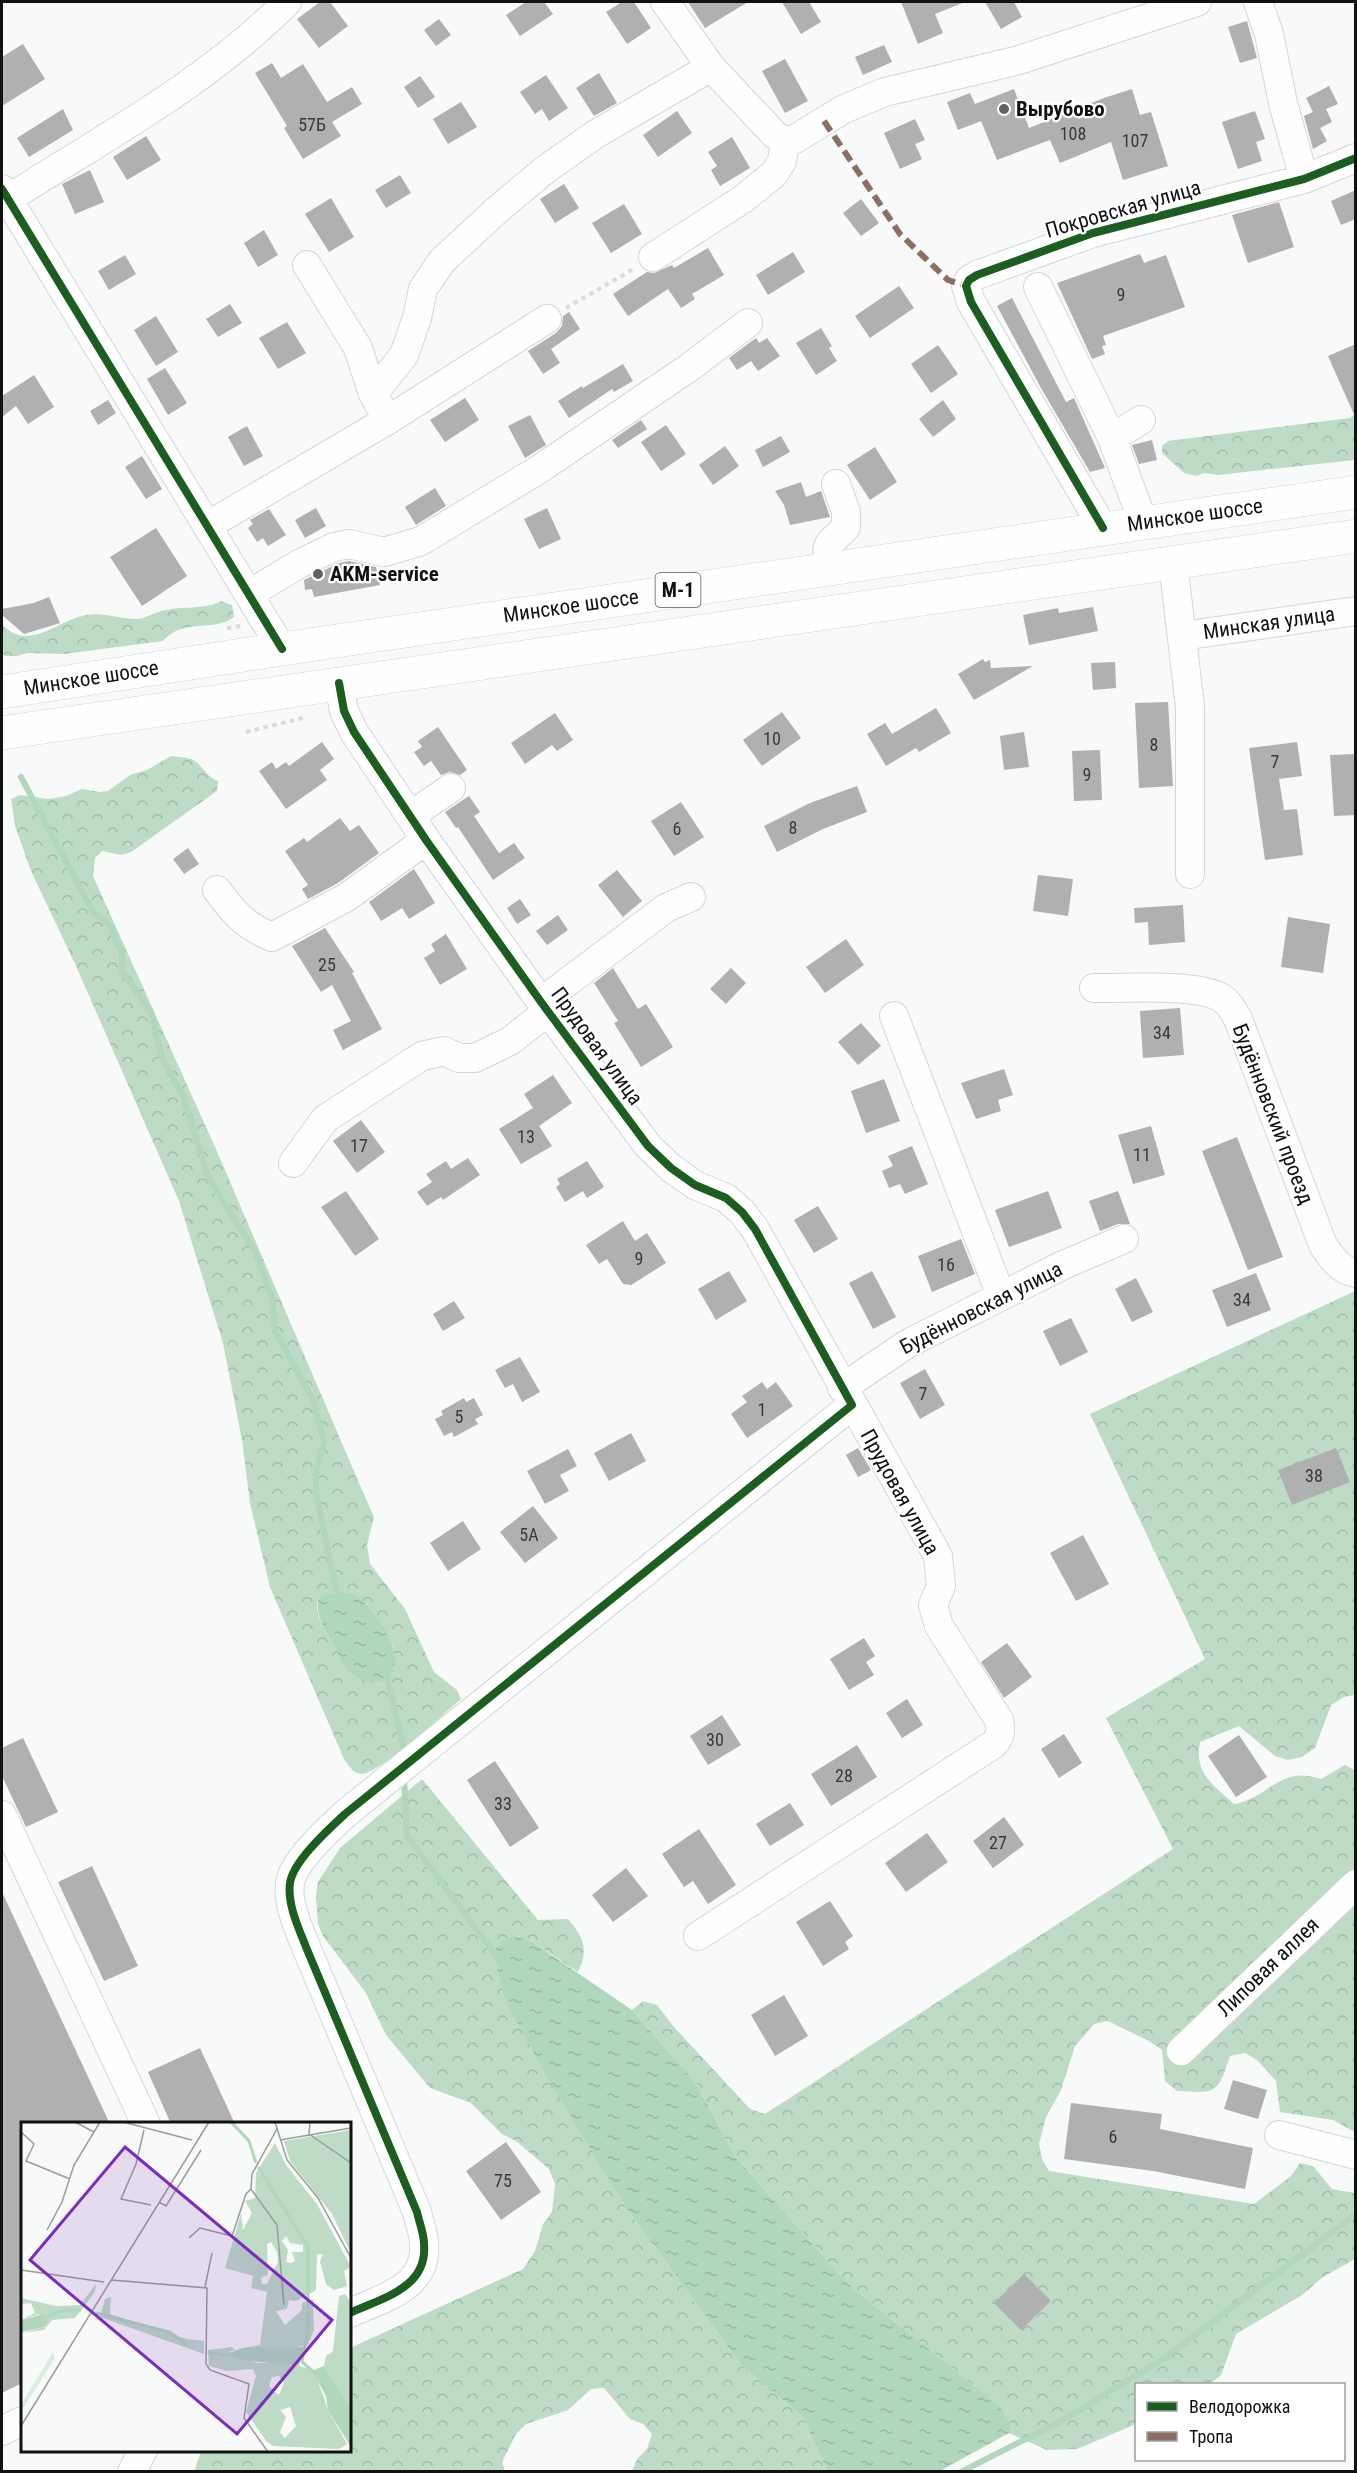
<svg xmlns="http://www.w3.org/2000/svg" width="1357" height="2473" font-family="'Roboto Condensed',sans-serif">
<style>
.forest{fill:url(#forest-crowns);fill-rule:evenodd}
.water{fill:url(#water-ripples)}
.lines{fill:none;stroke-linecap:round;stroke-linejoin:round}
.stream{stroke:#b0d6bb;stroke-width:6}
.building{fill:#afb1b0}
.minor-casing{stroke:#d4d6d5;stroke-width:30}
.highway-casing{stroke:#d4d6d5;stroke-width:34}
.path{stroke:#dadbda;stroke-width:4;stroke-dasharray:4.5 4.5;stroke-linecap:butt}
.minor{stroke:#fefefe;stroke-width:28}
.highway{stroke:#fefefe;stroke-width:33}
.quiet{stroke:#8d6e63;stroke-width:6;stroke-dasharray:12 6;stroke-linecap:butt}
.cycleway-casing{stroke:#fff;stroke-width:11}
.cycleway{stroke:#1b5e20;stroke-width:8}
.poi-dot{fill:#616362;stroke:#fff;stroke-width:2}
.labels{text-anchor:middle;stroke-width:4.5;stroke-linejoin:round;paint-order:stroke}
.number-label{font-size:18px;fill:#383a39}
.shield{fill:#fff;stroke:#585958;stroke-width:1.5}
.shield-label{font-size:20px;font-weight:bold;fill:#101211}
.poi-label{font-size:21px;font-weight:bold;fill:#101211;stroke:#fff;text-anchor:start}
.street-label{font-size:21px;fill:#101211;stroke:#fff}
.inset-river{fill:none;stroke:#b0d6bb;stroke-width:3}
.inset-road{fill:none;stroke:#9b9d9c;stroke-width:1.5}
.view{fill:#7b2cbf;fill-opacity:0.15;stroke:#7b2cbf;stroke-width:3}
.inset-edge{fill:none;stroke:#101211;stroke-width:3}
</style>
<defs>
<pattern id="forest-crowns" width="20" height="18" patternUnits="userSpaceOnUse" patternTransform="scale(1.5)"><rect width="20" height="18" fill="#bddbc5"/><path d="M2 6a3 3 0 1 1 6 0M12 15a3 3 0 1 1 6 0" fill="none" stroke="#a1bba8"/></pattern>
<pattern id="water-ripples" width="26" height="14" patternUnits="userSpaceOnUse" patternTransform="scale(1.5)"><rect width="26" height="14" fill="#b0d6bb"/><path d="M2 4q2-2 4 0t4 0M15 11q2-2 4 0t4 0" fill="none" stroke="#96b7a0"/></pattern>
</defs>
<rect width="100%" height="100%" fill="#f7faf8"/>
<path class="forest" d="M1355 414V460L1218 475 1204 473 1197 476 1184 473 1162 453V446L1168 441 1350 418Z
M221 601 232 605 234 617C212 633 184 617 163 641L64 654 28 653 17 656H5L2 653V625C9 631 16 636 26 636 47 635 62 621 82 616 100 611 118 619 137 619 144 619 151 614 158 612 179 605 202 611 221 601Z
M171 756C177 757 185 757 191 759 203 764 205 777 218 781L217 791 131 852 121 855 102 851 95 858 93 876 219 1156 362 1490 374 1517 367 1545 370 1564 405 1609 434 1672 457 1690 461 1699C445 1713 378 1775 361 1774 353 1773 349 1766 344 1759L270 1587 250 1503 242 1440 223 1343 179 1201 76 966 31 871 15 826 11 799 20 795 48 799 66 796 82 789 100 792 108 791 130 775 147 770ZM337 1593C343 1594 351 1595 356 1597 373 1605 386 1630 393 1647L362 1679C344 1670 340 1655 332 1639 323 1623 313 1616 319 1596Z
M1355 1291V1695L1344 1697 1331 1705 1315 1748 1302 1757 1288 1760 1275 1756 1239 1726 1200 1742C1194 1773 1212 1784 1234 1804 1271 1797 1279 1765 1321 1779L1345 1765 1355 1770V2132L1333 2120 1280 2112 1276 2081 1257 2060 1245 2053 1230 2056C1217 2095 1217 2093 1177 2091L1165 2081 1162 2050 1149 2041 1108 2021 1094 2024 1075 2046 1061 2090 1046 2117 1039 2144 1042 2159 1049 2171 1254 2204 1291 2176 1300 2163 1313 2166 1332 2189 1355 2193V2259L1323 2277 1302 2295 1236 2334 1221 2375 1210 2384H1136V2424L1077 2449 1047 2450 1009 2433 1012 2424 999 2406 847 2283 735 2156 696 2083 632 2010 643 2001 657 2005 674 2027 750 2109 765 2114 1173 1849 1106 1718 1205 1659 1090 1414Z
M422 1779 538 1920 568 1919C584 1938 589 1949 578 1972L525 1937 493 1952 504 1998 627 2209 742 2366 803 2417 827 2471H632L637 2459 647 2449 652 2434 643 2424 630 2419 604 2388 591 2389 568 2410 526 2424 516 2434 502 2462 505 2471 194 2472 201 2451 350 2450V2348L523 2269 535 2251 543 2224 552 2212 555 2184 549 2169 516 2141 502 2134 471 2103 430 2088 386 2035 366 1993 323 1936 318 1924 316 1896 318 1882 340 1848Z"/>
<path class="water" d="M328 1594C337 1593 347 1592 355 1596 375 1606 402 1649 393 1671 386 1687 363 1683 352 1674 346 1668 340 1659 337 1651 329 1632 313 1618 319 1596Z
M525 1937 632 2010 696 2083 735 2156 847 2283 999 2406 1012 2424 1009 2433 940 2471H827L803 2417 742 2366 627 2209 547 2077 504 1998 493 1952 505 1938Z"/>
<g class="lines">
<path class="stream" d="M21 777 93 912 112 928 115 941 122 952V971L151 1012 162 1058 183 1096 208 1177 255 1251 272 1298 275 1331 313 1400 324 1441 316 1472V1493L337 1593 340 1598
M383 1672 387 1677 402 1741 403 1758
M404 1777 407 1836 498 1958
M961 2472 1061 2421 1162 2360 1356 2214"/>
</g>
<path class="building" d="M320 2H330L348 26 319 48 297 19Z
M526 2H544L553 14 520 36 506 15Z
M622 2H634L651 28 627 44 606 12Z
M688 2H748L705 28Z
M782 2H809L821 22 801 34Z
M901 2H965L935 14 943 33 918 44Z
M985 2H1014L1022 17 1001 29Z
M439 19 451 35 436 46 424 30Z
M1247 21 1257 58 1240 63 1228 27Z
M23 44 45 79 2 106V57Z
M884 45 892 62 863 75 855 57Z
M785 59 808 101 785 113 762 71Z
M272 63 281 78 303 64 327 102 352 87 362 104 332 122 341 136 303 159 284 128 287 126 255 73Z
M599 73 617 103 594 116 576 88Z
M546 75 568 108 549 121 542 109 535 114 520 92Z
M420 76 435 97 418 108 404 87Z
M1329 86 1338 104 1326 109 1332 122 1320 128 1327 141 1313 149 1304 116 1313 112 1306 98Z
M1014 89 1029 128 1104 98 1132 89 1140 115 1151 112 1168 166 1123 180 1111 142 1060 163 1050 140 997 160 981 121 958 130 947 102 970 93 975 104Z
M461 102 477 127 448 144 433 119Z
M63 109 73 130 29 157 17 138Z
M677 111 692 133 658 157 643 135Z
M1255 111 1265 139 1256 142 1262 161 1238 169 1222 122Z
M915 119 925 140 915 144 922 159 900 169 884 133Z
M146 136 161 160 127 180 113 157Z
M732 137 750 168 720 186 711 170 717 166 708 152Z
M90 170 104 202 75 214 62 184Z
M400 175 411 193 386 208 375 190Z
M564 184 579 208 555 223 540 199Z
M1356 190V219L1341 225 1331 201Z
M331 198 354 237 329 252 305 214Z
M861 199 879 223 861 236 843 213Z
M1279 202 1294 247 1248 263 1232 215Z
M624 204 642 234 611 253 592 223Z
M264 230 278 255 258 267 244 243Z
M708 248 724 275 692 294 695 299 681 308 668 289 628 316 613 294 647 272 654 273 672 265 674 268Z
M793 252 805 272 768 295 756 275Z
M1140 254 1144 263 1166 255 1185 307 1103 336 1106 345 1102 346 1105 354 1092 359 1057 283Z
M125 255 136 274 109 290 98 271Z
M899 286 914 308 870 338 855 316Z
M1012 298 1066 402 1074 398 1105 468 1090 472 1041 388 997 306Z
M230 304 242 323 218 337 206 319Z
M569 312 580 329 551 349 560 363 543 374 528 351 556 333 562 326 563 316Z
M156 316 178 352 156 366 134 330Z
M287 322 306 353 278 369 259 338Z
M821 328 832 346 829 348 837 361 816 375 796 343Z
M756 338 759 343 767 338 780 356 758 371 751 361 737 370 729 358Z
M1356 344V419L1328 356Z
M938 345 958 374 931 393 911 364Z
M623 364 633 381 614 392 612 389 569 418 558 401 582 386 583 388Z
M165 368 187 403 168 415 147 379Z
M34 375 54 407 28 424 16 406 2 417V396Z
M465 398 479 420 445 442 430 420Z
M108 400 116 413 98 425 90 411Z
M943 400 956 419 933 437 919 419Z
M530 415 546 445 525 458 508 426Z
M641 420 647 429 618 448 612 440Z
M666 425 686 454 661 471 641 442Z
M247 426 263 456 244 466 228 437Z
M781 436 790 452 763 467 755 450Z
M1152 440 1157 460 1139 464 1132 445Z
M725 446 739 466 713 485 699 465Z
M875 447 897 482 870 500 847 465Z
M142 456 162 489 146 499 125 467Z
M801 482 806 497 821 491 830 517 790 525 784 505 775 491Z
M435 488 446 506 416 525 405 507Z
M316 508 326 526 305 538 295 520Z
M547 508 561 539 539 549 524 519Z
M269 509 286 535 268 546 263 538 257 542 248 528 253 524 250 520Z
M156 528 187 576 142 606 110 557Z
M349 561 376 567 380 585 314 597 312 589 305 590 304 580 339 563Z
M49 597 60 623 24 634 2 615V609L34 603Z
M1093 607 1098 631 1029 645 1023 615 1058 608 1059 613Z
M983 659 985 662 990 660 991 668 1033 666 974 700 958 674Z
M1115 662 1116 688 1093 690 1091 663Z
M1168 702 1173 786 1139 788 1135 703Z
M936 708 951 733 919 752 916 748 886 766 867 734 885 723 892 734Z
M782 712 801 738 762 766 743 740Z
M555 713 573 740 557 751 552 745 525 764 511 743Z
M438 727 467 770 460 775 450 772 441 775 431 761 424 766 414 752 422 747 418 741Z
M1024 732 1029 767 1004 770 1000 736Z
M322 742 334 759 320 770 327 780 286 809 259 771 272 762 276 769 286 762 289 766Z
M1297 742 1302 776 1279 779 1284 810 1297 809 1303 855 1265 860 1249 748Z
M1100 750 1102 800 1074 801 1072 751Z
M1356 754V815L1334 816 1330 755Z
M857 786 867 812 823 829 777 852 764 826 810 803Z
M469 796 480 812 474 816 499 853 514 843 525 858 493 880 458 827 456 828 445 812Z
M681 802 704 837 674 856 651 821Z
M340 818 350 831 359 825 379 853 338 883 308 899 302 889 308 885 285 851 304 838 307 842Z
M188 848 199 864 184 874 173 859Z
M414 869 435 903 409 919 402 908 381 921 369 902Z
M617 870 642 901 623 917 598 885Z
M1038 875 1073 879 1068 916 1033 911Z
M520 899 531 915 517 924 507 908Z
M1183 905 1185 942 1149 945 1148 922 1135 923 1134 908Z
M558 915 568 930 547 945 536 931Z
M1288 917 1330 924 1323 973 1281 967Z
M325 928 354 972 352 973 382 1029 343 1050 333 1030 351 1021 332 985 321 992 292 946Z
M446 934 467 969 440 985 424 958 435 951 431 944Z
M846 939 864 965 825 993 806 967Z
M613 968 638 1009 646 1004 673 1047 641 1067 614 1023 618 1021 594 983Z
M731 968 746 983 726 1004 710 989Z
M1180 1008 1184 1055 1143 1058 1140 1011Z
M861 1023 881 1046 858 1065 838 1042Z
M1004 1069 1013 1095 998 1100 1001 1111 976 1119 961 1083Z
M553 1075 572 1103 539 1126 552 1146 521 1164 499 1129 533 1108 524 1094Z
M884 1079 900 1121 866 1133 851 1091Z
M361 1120 385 1152 357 1173 333 1141Z
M1151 1126 1165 1175 1133 1184 1118 1135Z
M1237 1137 1283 1257 1248 1270 1202 1151Z
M912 1146 928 1184 905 1194 900 1184 889 1188 882 1171 893 1166 888 1156Z
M468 1158 480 1175 443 1200 441 1197 427 1206 417 1192 432 1182 426 1174 446 1161 451 1169Z
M587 1161 604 1187 587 1198 583 1191 565 1202 556 1187 560 1184 557 1179Z
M346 1191 379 1239 355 1256 321 1207Z
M1048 1191 1062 1228 1009 1247 995 1210Z
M1118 1191 1130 1224H1118L1100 1231 1089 1201Z
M818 1206 838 1239 814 1253 794 1220Z
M623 1221 635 1241 647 1233 666 1263 631 1285 623 1284 607 1259 599 1264 586 1245Z
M961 1239 975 1274 932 1292 918 1256Z
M729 1271 747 1301 716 1320 698 1289Z
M872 1271 896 1317 873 1329 849 1283Z
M1256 1273 1271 1310 1227 1327 1212 1290Z
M1136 1278 1153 1312 1132 1322 1115 1289Z
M454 1301 465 1318 443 1331 433 1314Z
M1071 1318 1088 1352 1060 1366 1043 1331Z
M520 1357 540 1392 522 1402 513 1384 505 1388 495 1370Z
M925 1369 945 1405 920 1419 900 1383Z
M762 1382 767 1389 776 1382 793 1406 747 1438 731 1414 747 1402 742 1396Z
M464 1398 466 1402 474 1398 483 1415 475 1419 478 1424 454 1437 452 1432 444 1436 435 1419 443 1415 441 1411Z
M631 1433 646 1461 609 1481 594 1453Z
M858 1448 871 1470 858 1477 846 1455Z
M1336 1448 1350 1482 1292 1505 1278 1470Z
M568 1449 577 1466 560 1475 569 1491 545 1504 527 1471Z
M533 1506 558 1538 525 1563 500 1532Z
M463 1521 481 1549 448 1571 430 1543Z
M1083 1535 1109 1584 1076 1601 1050 1553Z
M864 1638 875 1656 866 1662 874 1675 849 1690 830 1659Z
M1007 1643 1032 1677 1004 1698 981 1662Z
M907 1699 923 1725 902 1738 886 1713Z
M722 1715 741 1745 708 1765 690 1736Z
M1064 1734 1082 1763 1059 1778 1041 1749Z
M1239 1735 1267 1777 1236 1797 1208 1756Z
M23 1738 58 1812 26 1827 2 1776V1748Z
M857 1745 877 1777 831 1806 811 1774Z
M495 1761 539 1828 510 1847 467 1780Z
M790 1803 804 1825 770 1846 756 1824Z
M1004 1817 1024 1845 993 1868 973 1841Z
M699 1829 736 1885 708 1904 693 1881 684 1887 662 1854Z
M927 1833 948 1862 906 1892 885 1863Z
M92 1866 138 1966 104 1981 58 1882Z
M626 1868 648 1896 613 1922 592 1895Z
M2 1892 110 2124H22V2383L2 2393Z
M830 1901 853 1936 845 1942 849 1949 823 1966 796 1922Z
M784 1995 808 2036 775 2056 751 2015Z
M200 2048 235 2124H171L148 2072Z
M1233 2080 1267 2090 1258 2119 1224 2109Z
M1071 2103 1162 2114 1160 2129 1253 2148 1245 2189 1153 2171 1064 2159Z
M506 2142 541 2192 501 2220 466 2171Z
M1024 2274 1051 2301 1021 2330 994 2303Z"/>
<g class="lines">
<g class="minor-casing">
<path id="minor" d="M665 2 711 67 774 134 785 142
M1258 2 1269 34 1283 103 1304 179
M785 142 795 139 844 109 885 92 1019 60 1197 2
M2 189 282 649
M8 199C103 138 207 83 287 2
M653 257 743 199 774 174 782 161 785 142
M307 265 358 348 373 394 381 408
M1038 287 1112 438 1143 522
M373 394 404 355 417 318 423 289 442 261 497 210 546 169 596 134 711 67
M1112 438 1141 420
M207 526 388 420 547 319
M1103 528 971 302 966 286 969 280 977 275 1093 233 1304 179 1356 158
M1173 562 1190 707V874
M829 568C824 540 829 546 846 527V512L836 484
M249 594 299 564 334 547 349 544 384 552 421 541 538 470 690 367 748 323
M1182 636 1356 611
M339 683 344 711 354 732 426 840 541 1002 648 1146 671 1168 695 1185 726 1198 742 1212 755 1229 938 1556 941 1586 933 1605 939 1626 999 1720C1001 1730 1001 1736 994 1744L698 1936
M410 816 451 788
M217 890C234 913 245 926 272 937L347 897 426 840
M1094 988C1127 989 1192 983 1220 997 1229 1002 1233 1011 1238 1019L1323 1245C1331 1257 1340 1271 1356 1273
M541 1002 666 908 691 897
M894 1016 1001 1296
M293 1163 325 1119 422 1056 444 1051 459 1058H475L510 1041 548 1011
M842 1388 907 1344 1061 1266 1124 1239
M2 1815 146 2124
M1181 2051 1356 1884
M1279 2135 1356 2155
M350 2313C382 2298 428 2288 424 2244 424 2233 419 2222 417 2212L306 1947C299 1929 287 1904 290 1883 293 1861 329 1829 345 1814L852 1405
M2 2431 22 2421
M132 2472 143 2450"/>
</g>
<g class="highway-casing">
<path id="highway" d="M2 692 282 649 1356 492
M2 733 1356 536"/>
</g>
<path class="path" d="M566 308 635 268
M227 628 242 626
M246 732 307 717"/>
<use href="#minor" class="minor"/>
<use href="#highway" class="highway"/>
<path class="quiet" d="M824 121 900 234 948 280 966 286"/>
<g class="cycleway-casing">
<path id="cycleway" d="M2 189 282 649
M1103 528 971 302 966 286 969 280 977 275 1093 233 1304 179 1356 158
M339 683 344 711 354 732 426 840 541 1002 648 1146 671 1168 695 1185 726 1198 742 1212 755 1229 852 1405 345 1814C329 1829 293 1861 290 1883 287 1904 299 1929 306 1947L417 2212C419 2222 424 2233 424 2244 428 2288 382 2298 350 2313"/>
</g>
<use href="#cycleway" class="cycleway"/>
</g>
<g class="poi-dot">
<circle cx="1004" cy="109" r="6"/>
<circle cx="318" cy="574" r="6"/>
</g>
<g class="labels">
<g class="number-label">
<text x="312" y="131">57Б</text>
<text x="1073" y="140">108</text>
<text x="1135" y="147">107</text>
<text x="1121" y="301">9</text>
<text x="772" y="745">10</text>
<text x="1154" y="751">8</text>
<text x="1275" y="768">7</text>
<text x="1087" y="781">9</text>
<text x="793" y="834">8</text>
<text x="677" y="835">6</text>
<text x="327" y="971">25</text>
<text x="1162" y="1039">34</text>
<text x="526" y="1143">13</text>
<text x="359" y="1152">17</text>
<text x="1142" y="1161">11</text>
<text x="639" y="1265">9</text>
<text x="946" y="1271">16</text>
<text x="1242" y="1306">34</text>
<text x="923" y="1400">7</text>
<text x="762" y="1416">1</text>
<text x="459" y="1423">5</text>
<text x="1314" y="1482">38</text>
<text x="529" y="1541">5А</text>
<text x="715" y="1746">30</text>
<text x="844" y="1782">28</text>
<text x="503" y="1810">33</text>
<text x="998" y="1849">27</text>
<text x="1113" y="2143">6</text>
<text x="503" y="2187">75</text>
</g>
<rect class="shield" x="655.5" y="573" width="45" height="34" rx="4.5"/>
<g class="shield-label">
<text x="678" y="597">М-1</text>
</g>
<g class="poi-label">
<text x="1016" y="116">Вырубово</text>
<text x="330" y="581">AKM-service</text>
</g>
<g class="street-label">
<text transform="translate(1123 209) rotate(-16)" y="7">Покровская улица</text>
<text transform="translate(1195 515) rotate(-8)" y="7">Минское шоссе</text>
<text transform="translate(571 606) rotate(-8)" y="7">Минское шоссе</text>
<text transform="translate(1269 623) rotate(-8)" y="7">Минская улица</text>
<text transform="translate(91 678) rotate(-9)" y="7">Минское шоссе</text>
<text transform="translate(597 1046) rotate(54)" y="7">Прудовая улица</text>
<text transform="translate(1273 1114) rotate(69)" y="7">Будённовский проезд</text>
<text transform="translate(981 1308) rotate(-27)" y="7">Будённовская улица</text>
<text transform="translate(900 1492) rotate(61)" y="7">Прудовая улица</text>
<text transform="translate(1268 1967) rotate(-44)" y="7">Липовая аллея</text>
</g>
</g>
<g transform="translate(21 2122)">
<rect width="330" height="330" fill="#f7faf8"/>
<path d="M32 230 34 236 0 290V283Z" fill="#daeee0"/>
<path d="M330 8 329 33 330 131 311 92 269 39 263 19ZM254 21 265 43 296 82 330 145 323 149 326 164 313 168 305 162 299 140 302 132H296L295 168 275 179 268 178 266 187 255 189 264 203 281 188V181L292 177 293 208 287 223 259 228 221 226 239 223 246 170 230 166 232 154 204 146 220 91 222 108 231 91 224 79 234 76 235 51ZM265 114 269 121 282 123V130H271L274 139 270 141 265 140 267 128 261 119ZM250 120 256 130 257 140 246 162H241L240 156 247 153 246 122ZM75 162 74 170 54 196 31 198 23 208 0 211 25 205 18 192 0 198 14 191 10 181 0 182V176L35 184 59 183ZM324 172 330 181V286L303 244 305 234 312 229 318 174ZM90 175 89 192 166 217 183 219V232L79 195 84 177ZM211 225 214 228 208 230 237 241H267L293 248 307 288 326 322 318 327 252 324 246 320 225 290 235 254 232 247 206 249 188 244 187 228ZM258 254 263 261 258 273 248 264 251 255ZM269 285 275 304 264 316 259 310 265 295 259 288Z" fill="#bddbc5" fill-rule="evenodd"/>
<path d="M22 192 26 199 24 205 0 210V198ZM283 225 278 244 221 238 206 232 221 226ZM303 244 330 286V325L307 288 305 274 293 252V248Z" fill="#b0d6bb"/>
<path class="inset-river" d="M210 0 228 19 235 41M237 45 287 125V207L281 240 294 251M75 191 148 210 166 222M25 195 43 188H60M187 230 208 234"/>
<path class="inset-road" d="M54 0 73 10M102 0 171 18M254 0 266 38 297 76 330 136M289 0 288 12 330 41M123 8 115 42 100 77 130 83M0 10 13 22 5 39 49 57M259 18 330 6M230 67 256 103 263 183M138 80 145 84 180 28M26 108 41 80 53 43 79 0M168 116 179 106 211 114 225 72 230 67 231 52 256 7M0 148 83 160M90 158 186 166 185 242 189 248 228 262 223 296 247 330M184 165 191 131M0 304 188 0"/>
<path class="view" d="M104 25 311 198 216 312 9 138Z"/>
<rect width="330" height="330" class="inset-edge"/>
</g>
<rect width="1357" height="2473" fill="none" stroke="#101211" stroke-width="6"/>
<rect x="1135" y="2383" width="210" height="78" fill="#ffffff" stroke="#9fa0a0" stroke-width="1.5"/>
<rect x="1147" y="2402" width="30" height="9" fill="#1b5e20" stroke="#9fa0a0" stroke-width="1.5"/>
<text x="1189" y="2413" font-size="18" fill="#101211">Велодорожка</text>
<rect x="1147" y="2432" width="30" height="9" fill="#8d6e63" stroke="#9fa0a0" stroke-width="1.5"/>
<text x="1189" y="2443" font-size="18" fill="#101211">Тропа</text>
</svg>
